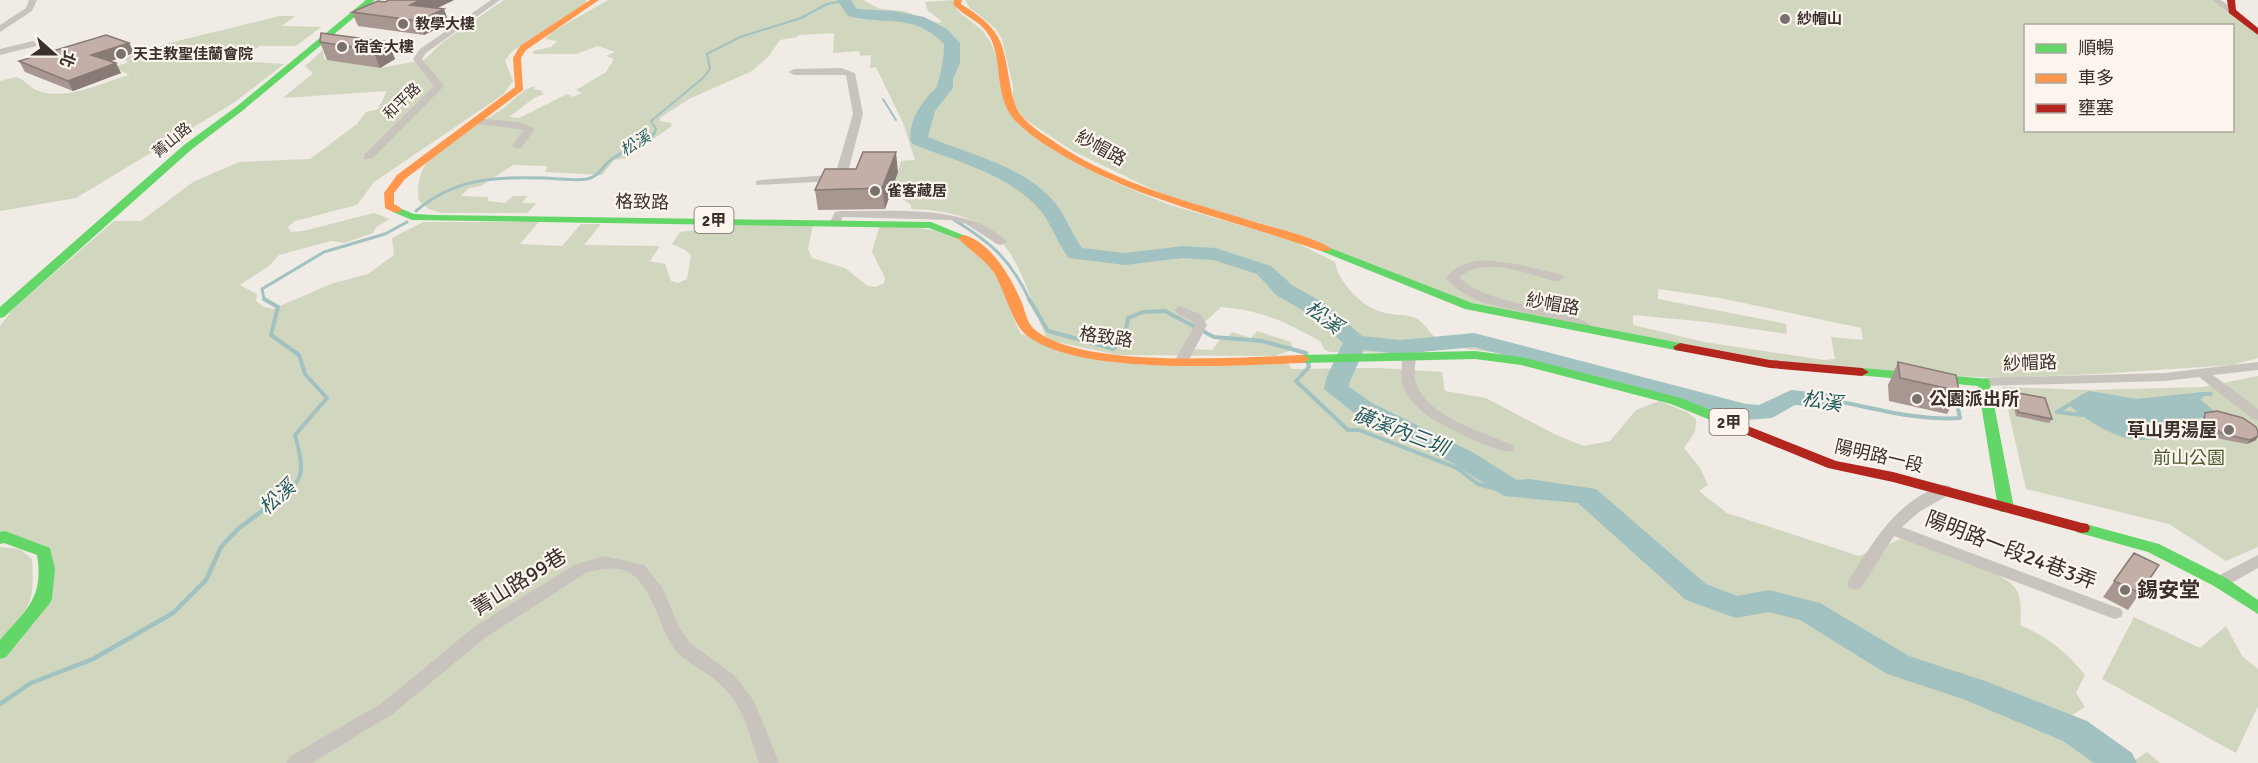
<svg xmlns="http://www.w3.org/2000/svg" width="2258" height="763" font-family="Signika,'Noto Sans TC',sans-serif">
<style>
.green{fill:#d1d6bf;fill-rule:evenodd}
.water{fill:#a1c2c1}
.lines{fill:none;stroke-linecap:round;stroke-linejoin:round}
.stream-far3{stroke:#a1c2c1;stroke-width:2}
.stream-far2{stroke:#a1c2c1;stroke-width:3}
.stream-far1{stroke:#a1c2c1;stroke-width:4}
.stream{stroke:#a1c2c1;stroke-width:4.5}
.river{fill:#a1c2c1;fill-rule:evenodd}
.street{fill:#c9c3be;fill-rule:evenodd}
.fast{fill:#63d668;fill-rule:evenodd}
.slow{fill:#ff974d;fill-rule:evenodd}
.jam{fill:#b3261e;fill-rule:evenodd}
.wall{fill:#a89690}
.shaded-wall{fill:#887a75}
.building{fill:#c3afa7;stroke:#887a75;stroke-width:1.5}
.poi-dot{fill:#7a716c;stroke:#fbf5ee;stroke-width:2}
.labels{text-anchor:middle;stroke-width:4.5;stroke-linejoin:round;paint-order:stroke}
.far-poi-label{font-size:15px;font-weight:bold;fill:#3b302b;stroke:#fbf5ee;text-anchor:start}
.far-street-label{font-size:15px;fill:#3b302b;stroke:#fbf5ee}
.far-water-label{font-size:16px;font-style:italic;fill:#1f5a5e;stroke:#fbf5ee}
.shield{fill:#fbf5ee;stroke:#756b66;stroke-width:1.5}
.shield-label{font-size:16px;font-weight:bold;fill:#3b302b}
.street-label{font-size:18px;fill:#3b302b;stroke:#fbf5ee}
.poi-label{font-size:18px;font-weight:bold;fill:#3b302b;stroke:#fbf5ee;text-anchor:start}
.park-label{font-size:18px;fill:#4a5a2e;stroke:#fbf5ee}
.water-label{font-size:20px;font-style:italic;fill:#1f5a5e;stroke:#fbf5ee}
.near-street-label{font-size:21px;fill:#3b302b;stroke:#fbf5ee}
.near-poi-label{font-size:21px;font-weight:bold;fill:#3b302b;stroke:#fbf5ee;text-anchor:start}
</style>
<rect width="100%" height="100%" fill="#f0ebe5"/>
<path class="green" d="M504 0H587L586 3 511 52 505 61 513 81 504 94 374 182 357 205 295 221 288 227 291 232 303 231 374 213 390 219 376 227 373 233 344 243 331 241 279 255 270 265 240 285 257 294 256 301 264 307 273 309 331 284 368 274 394 255 392 238 423 222H539L520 244 562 246 581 224H601L584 245 660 246 650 261 665 264 671 281 678 283 687 279 691 255 685 250 672 244 680 232 705 229 721 224H813L808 249 812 258 845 268 868 286 876 287 884 283 885 278 872 252 880 224C944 231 972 227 1004 292 1011 306 1013 320 1021 334L1139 365 1288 363 1292 369 1379 368 1442 372 1445 391 1486 398 1556 435 1584 446 1610 441 1636 410 1659 401 1687 412 1696 419 1695 432 1684 448 1700 468 1708 485 1699 491 1727 513 1859 556 1901 539C1927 548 2003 569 2016 589 2022 598 2021 615 2020 625 2047 637 2067 652 2085 675L2076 693 2085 707 2072 715 2133 761 2147 752 2160 763H0V660L52 597 49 550 0 536V326L13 309 114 221H141L193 182 239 162 310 159 357 124 366 112 378 109 387 91 283 98 313 73 305 66 323 50 324 59 380 68 424 60 443 42Z
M608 0H863L880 9 903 11 939 23 942 21 928 11 925 2 953 0 957 10 983 31 991 43 1002 71 1016 120 1027 132 1109 180 1167 204 1293 241 1335 262C1339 284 1363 308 1385 313 1396 316 1406 313 1417 319 1426 324 1429 333 1436 338L1461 337 1497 353 1462 348 1397 353 1330 352 1324 349 1320 341C1283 321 1264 311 1221 307L1205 322 1192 349 1212 350 1222 337H1228L1232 332 1251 338 1257 331 1291 342 1293 350 1275 356 1118 355 1047 340C1015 261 1012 212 911 209V205L895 194 898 183 895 182 901 161 915 160 903 123 876 67 870 68 871 55 860 56 859 51 833 53 834 33 799 35 797 37 780 40 768 57 752 71 689 99 660 118V121L671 123 672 126 626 158 614 160 602 175 545 172 548 166 513 165 481 186 469 188 461 196 488 197V201L505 203 513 196H527L522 203H536L528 213H441L429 209 419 201C417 191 418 179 423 169 434 148 481 123 501 110 512 102 522 89 535 86L534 90H540L544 94 534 98 509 117 519 118 567 94 573 97 582 93 576 90 606 72 614 59 606 56 615 52 598 46 576 54H534L533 51 551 47 557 41 545 39 552 32Z
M965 0H2216L2258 35V358L2232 365 2097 374 2005 378 1953 376 1769 362 1491 309 1387 274 1278 228 1193 205 1156 191 1073 151 1023 118 1013 101V86L1002 39 995 28 970 8ZM2026 26H2232V130H2026ZM1658 289 1720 298 1861 328 1863 340 1831 337 1835 359 1824 360 1704 342 1633 325V315L1707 322 1787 334 1786 324 1782 323 1658 299Z
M279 16H295L282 26 321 27 296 46H260L238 61 284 64 235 102 76 198 0 211V81L16 77C24 79 28 86 36 90 65 102 101 83 129 75L114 67 129 62 122 59 169 43Z
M2258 376V547L2226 561 2169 524 2026 489 2003 387 2087 390 2203 387Z
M0 547 20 549 32 559C35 607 30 605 0 640Z
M2134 617 2200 648 2226 626 2242 656 2258 669V706L2236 753 2102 679Z"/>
<path class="water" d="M2082 394 2128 401 2198 397 2215 412 2212 416 2194 419V422C2181 421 2175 428 2165 434 2134 452 2092 425 2070 406Z"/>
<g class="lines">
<path class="stream-far3" d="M883 99 896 120
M653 135 656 129 651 121 703 78 710 69 707 54 740 37 801 18 827 4 844 1"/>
<path class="stream-far2" d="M416 211C456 177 495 177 546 178 559 179 574 181 587 179 602 176 603 163 615 157 626 150 646 144 654 133
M954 220C992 243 1011 260 1030 301
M267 301 264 299 262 289 324 252 385 234 407 222"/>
<path class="stream-far1" d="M264 299 278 307 271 335 299 355 305 374 327 398 295 435C307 480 303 480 267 507
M1029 299 1048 331 1114 349 1126 331 1128 318 1143 312 1165 311 1214 337 1262 341 1306 353 1309 367 1296 381 1348 430H1359L1457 468 1478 484 1507 492 1513 490
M1831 400C1875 408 1915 421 1960 418L1956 399 1973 398
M2198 400 2203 394H2211
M2057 412 2083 415
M2057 412 2089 393 2137 401 2203 394"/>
<path class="stream" d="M0 704 31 683 93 659 173 613 206 580 221 547 239 528 269 506"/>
<path class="river" d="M837 0H851L857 9 894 11 924 17 947 29 960 43V63L953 79V88L935 111 928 137C971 155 1025 166 1056 204 1067 218 1072 235 1082 248L1125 253 1183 246 1215 248 1271 266 1292 285 1327 305 1362 336 1400 340 1474 333 1746 404 1759 405 1791 390 1840 395 1843 400 1840 405 1831 408 1795 405 1772 418 1746 420 1474 347 1400 354 1364 350 1348 386 1372 403 1472 452 1517 480 1529 479 1596 489 1706 584 1737 596 1769 590 1820 603 1909 656 1985 681 2087 721 2132 753 2137 763H2094L2063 741 1963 699 1887 674 1800 620 1769 612 1736 618 1686 600 1578 503 1504 496 1454 464 1354 413 1324 389 1327 376 1343 343 1311 315 1276 295 1257 274 1213 260 1183 258 1125 265 1069 258C1057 244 1052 224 1040 210 1008 173 956 162 913 144L910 140C910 123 917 109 928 96 930 93 936 89 937 86 941 72 944 59 944 44 913 12 886 26 848 16Z"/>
<path class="street" d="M29 0H37L32 11 0 32V25L26 8Z
M491 0H500L426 53 422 59 444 86 372 159H364V155L434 86 413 59 420 49Z
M2212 0H2221L2236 11 2229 13Z
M33 41 37 44 36 46 0 55V49Z
M841 68 855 73 863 114 849 168 844 176 834 181 756 185V181L760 180 831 175 836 172 853 114 846 75H794L789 72 794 69Z
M476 118 519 122 535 129 521 148 517 149 512 146 524 130 473 123 471 121Z
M839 211C889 212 970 203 1007 242L1001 245 997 244 966 224 951 220 843 217 840 224H832L830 222 835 212Z
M1486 260 1517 264 1562 275 1564 278 1558 282C1530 275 1483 254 1459 278 1486 300 1521 303 1554 311 1567 314 1584 318 1592 327L1586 331C1575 328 1566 322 1555 319 1519 309 1472 309 1446 278 1457 264 1469 262 1486 260Z
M1180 306 1200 314 1207 325 1189 360 1182 364 1175 360 1195 325C1189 317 1180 317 1174 310Z
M1409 354 1416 358C1415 367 1413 378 1417 386 1430 418 1483 432 1512 445L1514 448 1512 451C1498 455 1436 423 1423 412 1415 405 1407 396 1403 386 1400 378 1402 367 1402 358Z
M2258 362V370L2213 375 2258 409V420L2253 419 2199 377 2165 381 1984 386 1977 382 1984 378 2165 373Z
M1945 485 1950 486 1953 490 1950 494 1919 512 1902 527 2121 609 2123 613 2121 617 2115 619 2109 617 1894 536 1861 588 1855 590 1849 588 1847 584 1849 580C1873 542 1898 498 1945 485Z
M2258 555V568L2226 586 2220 588 2214 586 2212 582 2214 578Z
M604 556 644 565 662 587 680 629 690 643 734 675 754 701 779 763H759C750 736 743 705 721 685 708 672 689 665 677 652 658 629 657 596 634 576 623 565 599 569 586 573L486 637 394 713 312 763H286L289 757 382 703 474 627 574 565Z"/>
<path class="fast" d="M366 0H375L242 111 192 149 4 317 0 318V307L184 145 236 107Z
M397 207 414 214 435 215 931 222 970 238 964 241 929 228 412 220 393 212 391 210Z
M1325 246 1472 303 1680 343 1687 347 1680 351 1465 309 1321 251 1319 249 1321 247Z
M1475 351 1521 357 1681 398 1740 422 1742 425 1735 429 1730 428 1671 404 1521 365 1475 359 1303 363 1296 359 1303 355Z
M1862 368 1989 379 2014 508 2011 512H2001L1998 508 1978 386 1857 375 1855 372Z
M2082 523 2159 544 2226 578 2258 600V614L2214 586 2148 552 2076 532 2074 528 2076 524Z
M5 531 50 548 55 569 52 599 50 603 6 657 0 659V640C26 609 44 599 37 555L4 543 0 544V532Z"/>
<path class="slow" d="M590 0H599L526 50 521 58 523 90 405 179 394 193V204L401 208V212H393L385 208 384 193 397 175 515 87 513 58 520 46Z
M954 0H962L961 4 964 6C1002 30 1003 42 1010 84 1012 94 1014 105 1020 114 1029 126 1046 136 1059 145 1119 185 1191 202 1258 223 1275 228 1320 239 1331 249L1329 251H1321C1237 221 1147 203 1069 159 1050 148 1028 135 1014 119 994 96 1003 62 990 37 982 21 964 17 953 4Z
M964 235C991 242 1012 279 1022 303 1025 311 1027 322 1033 328 1077 370 1242 357 1303 355L1310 359 1303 363C1236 365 1076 377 1025 334 1013 324 1004 289 994 273 984 258 970 251 958 238Z"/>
<path class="jam" d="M2227 0H2235L2236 10 2258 28V35L2229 13Z
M1680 343 1770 360 1862 368 1869 372 1862 376 1770 368 1675 350 1673 347Z
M1735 421 1836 461 1893 472 2082 523 2088 524 2090 528 2088 532 2082 533 1893 482 1828 468 1730 428 1728 425 1730 422Z"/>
</g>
<path class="wall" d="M389 0H454L437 8 449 23 424 35 358 26 352 12Z
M320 42H388L395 59 380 68 327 60Z
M129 43 134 53 110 61 116 63 121 73 73 91 25 72 19 61Z
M898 172 885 209 818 210 815 190Z
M1898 362 1959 391 1947 414 1889 401 1888 385Z
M2013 392 2052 419 2049 423 2016 416 2011 396Z
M2205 413 2256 440 2247 444 2221 439 2206 430 2202 425 2203 418Z
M2134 553 2159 565 2128 610 2103 597Z"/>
<path class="shaded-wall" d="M420 0H454L415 19 410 5Z
M444 9 449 23 424 35 419 21Z
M388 42 395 59 380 68 373 50Z
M129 43 134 53 97 66 91 55Z
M116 63 121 73 73 91 68 81Z
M896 152 898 172 885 209 882 188Z
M2258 436 2256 440 2247 444 2250 440Z"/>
<path class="building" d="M389 0H420L410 5 444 9 419 21 352 12 378 1 385 2Z
M321 33 388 42 373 50 320 42Z
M106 35 129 43 91 55 116 63 68 81 19 61Z
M863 152H896L882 188 815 190 825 169H856Z
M1898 362 1956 375 1959 391 1900 378Z
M2013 392 2045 398 2052 419 2018 412Z
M2217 411 2243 418 2256 427 2258 432V436L2250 440 2223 434 2209 425 2204 421 2205 413Z
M2134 553 2159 565 2140 593 2114 581Z"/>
<g class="poi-dot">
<circle cx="1785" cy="19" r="6"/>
<circle cx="403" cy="24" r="6"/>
<circle cx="342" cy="47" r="6"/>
<circle cx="121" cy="54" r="6"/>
<circle cx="875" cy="191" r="6"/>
<circle cx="1917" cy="399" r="6"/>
<circle cx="2229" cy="430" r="6"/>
<circle cx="2125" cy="590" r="6"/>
</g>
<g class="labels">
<g class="far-poi-label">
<text x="1797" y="24">紗帽山</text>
<text x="415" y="29">教學大樓</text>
<text x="354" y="52">宿舍大樓</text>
<text x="133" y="59">天主教聖佳蘭會院</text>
<text x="887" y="196">雀客藏居</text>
</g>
<g class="far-street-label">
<text transform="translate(402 101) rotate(-44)" y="5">和平路</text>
<text transform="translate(172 140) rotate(-40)" y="5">菁山路</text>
</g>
<g class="far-water-label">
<text transform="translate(635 143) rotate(-32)" y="6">松溪</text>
</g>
<g class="shield">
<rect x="694.5" y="207" width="39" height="26" rx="4.5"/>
<rect x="1709.5" y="409" width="39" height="26" rx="4.5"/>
</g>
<g class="shield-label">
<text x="714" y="226">2甲</text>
<text x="1729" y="428">2甲</text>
</g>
<g class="street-label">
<text transform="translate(1101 148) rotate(29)" y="6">紗帽路</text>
<text transform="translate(642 202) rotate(1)" y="6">格致路</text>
<text transform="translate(1553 304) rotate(10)" y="6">紗帽路</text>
<text transform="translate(1106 337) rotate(8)" y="6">格致路</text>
<text transform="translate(2030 363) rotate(-2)" y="6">紗帽路</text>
<text transform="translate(1879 456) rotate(13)" y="6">陽明路一段</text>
</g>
<g class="poi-label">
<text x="1929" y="405">公園派出所</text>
<text x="2217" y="436" text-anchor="end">草山男湯屋</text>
</g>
<g class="park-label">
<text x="2189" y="464">前山公園</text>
</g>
<g class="water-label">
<text transform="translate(1324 317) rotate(37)" y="7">松溪</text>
<text transform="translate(1822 401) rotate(9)" y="7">松溪</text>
<text transform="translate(1401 431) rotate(21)" y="7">磺溪內三圳</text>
<text transform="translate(277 497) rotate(-41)" y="7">松溪</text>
</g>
<g class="near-street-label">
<text transform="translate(2011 550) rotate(21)" y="7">陽明路一段24巷3弄</text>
<text transform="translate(519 582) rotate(-32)" y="7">菁山路99巷</text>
</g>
<g class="near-poi-label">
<text x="2137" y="597">錫安堂</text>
</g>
</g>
<rect x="2024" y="24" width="210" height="108" fill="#fbf5ee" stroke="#aea6a0" stroke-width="1.5"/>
<rect x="2036" y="44" width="30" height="9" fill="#63d668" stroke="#aea6a0" stroke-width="1.5"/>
<text x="2078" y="54" font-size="18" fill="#3b302b">順暢</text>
<rect x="2036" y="74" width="30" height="9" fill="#ff974d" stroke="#aea6a0" stroke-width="1.5"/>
<text x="2078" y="84" font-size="18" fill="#3b302b">車多</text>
<rect x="2036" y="104" width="30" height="9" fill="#b3261e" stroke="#aea6a0" stroke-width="1.5"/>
<text x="2078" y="114" font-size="18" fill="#3b302b">壅塞</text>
<g transform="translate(54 54) rotate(111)" stroke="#fbf5ee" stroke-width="4.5" paint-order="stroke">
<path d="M0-4.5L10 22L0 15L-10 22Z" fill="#3b302b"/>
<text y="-9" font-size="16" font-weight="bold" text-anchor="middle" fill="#3b302b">北</text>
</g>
</svg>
